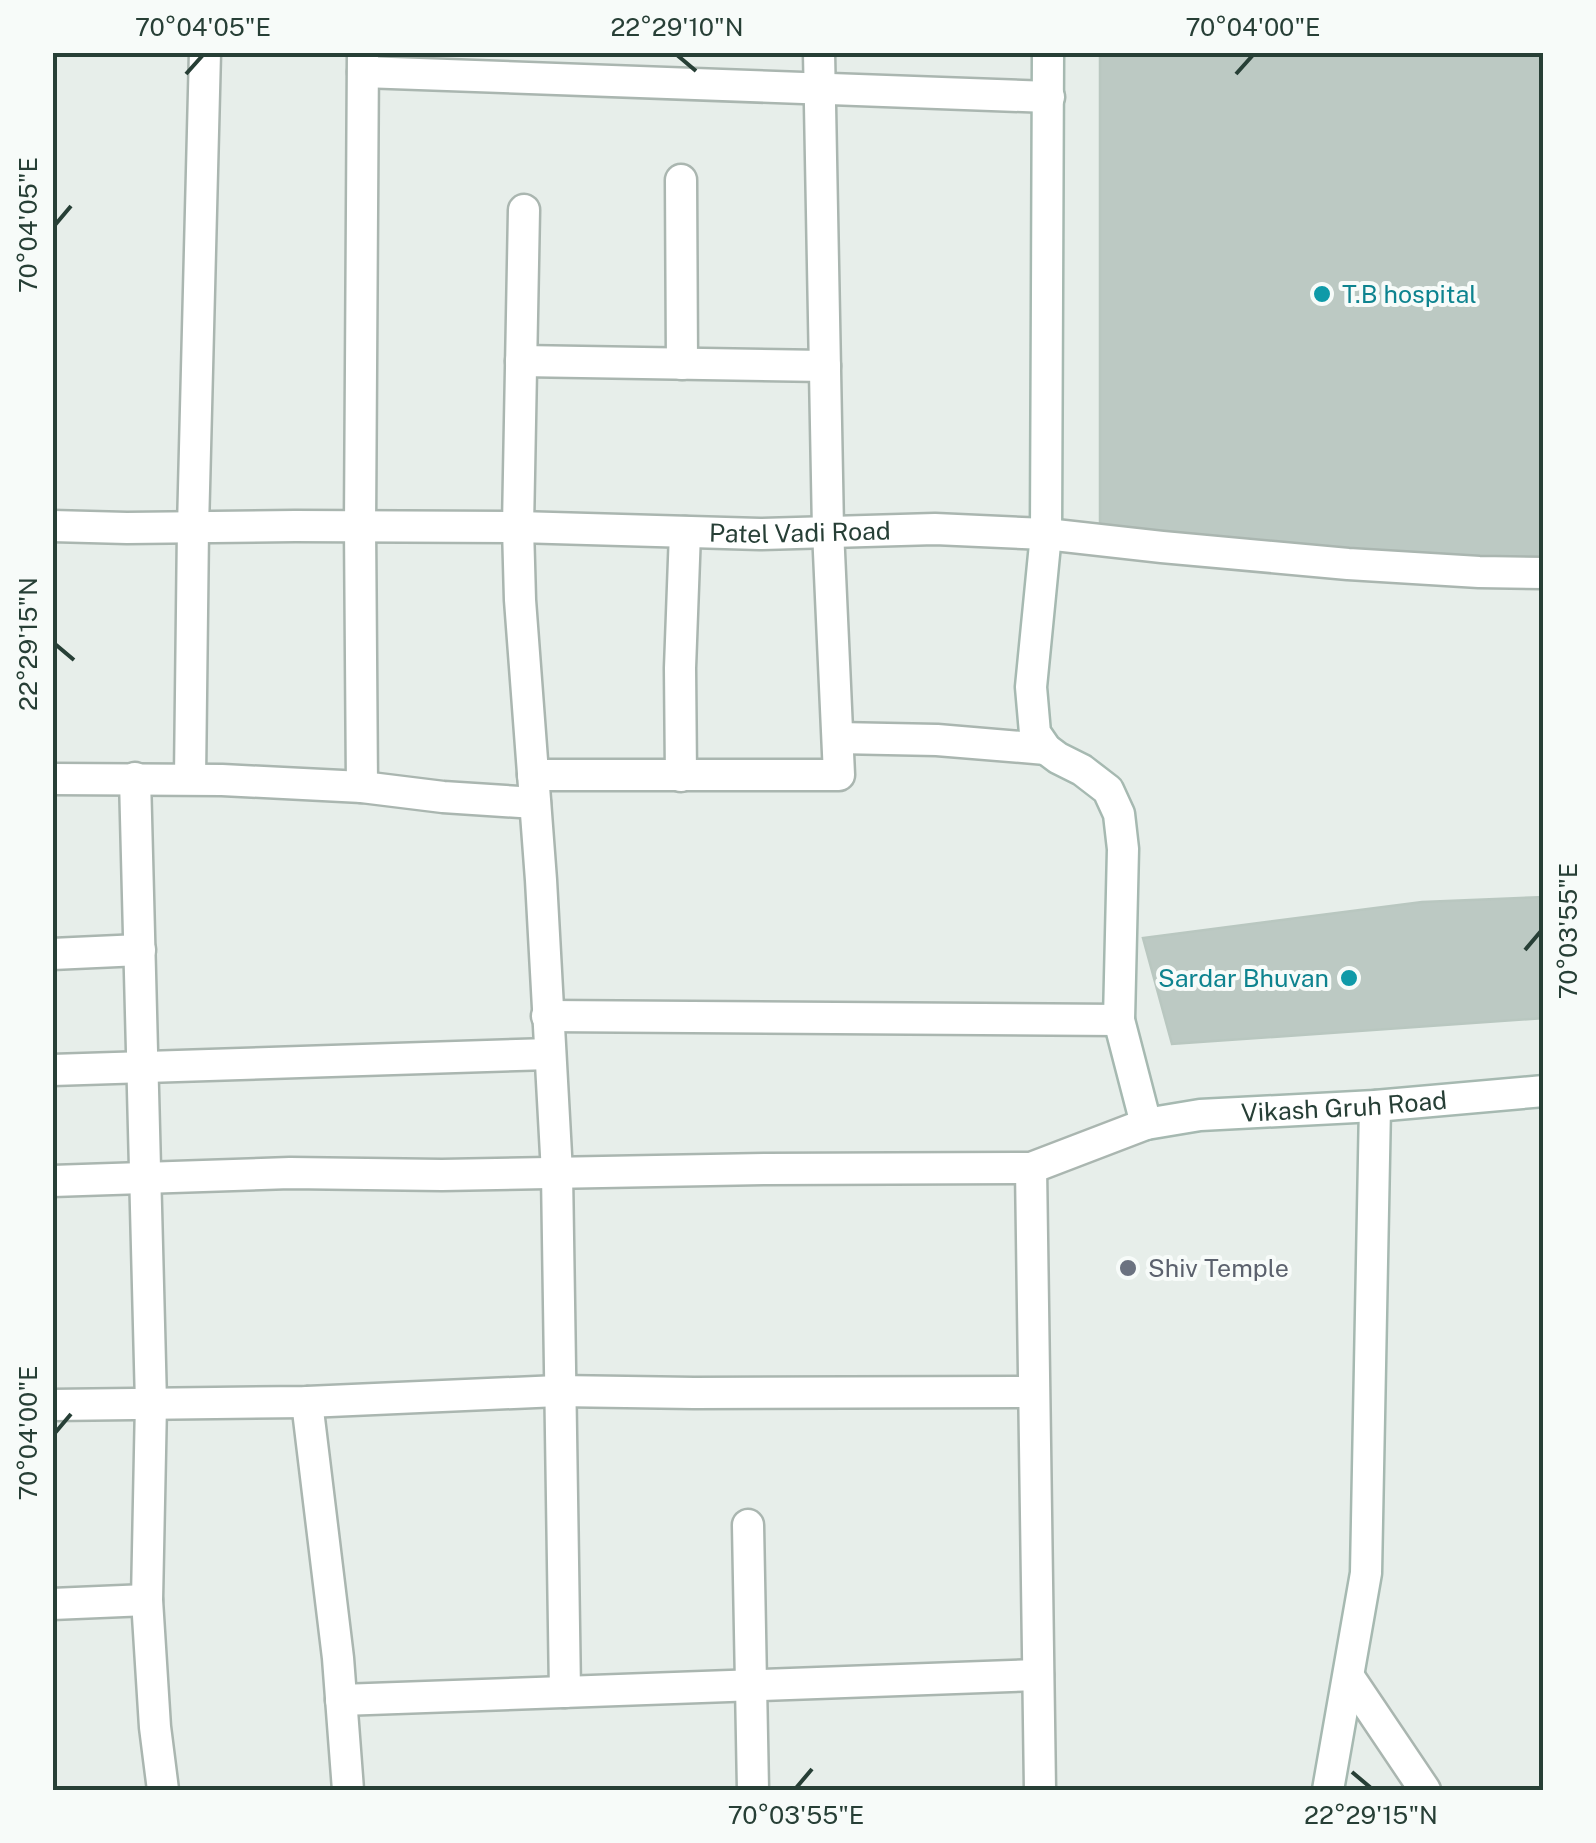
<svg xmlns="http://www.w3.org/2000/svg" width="1596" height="1843" font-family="'Public Sans',sans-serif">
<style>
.building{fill:#bcc9c3;stroke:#b9c7c0;stroke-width:2.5}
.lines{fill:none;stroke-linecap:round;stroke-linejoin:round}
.street-casing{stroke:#aab6b0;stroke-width:35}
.secondary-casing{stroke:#a6b9b1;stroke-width:35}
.street{stroke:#fff;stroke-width:30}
.secondary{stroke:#fff;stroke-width:30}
.ticks{fill:none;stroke:#273f36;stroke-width:4}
.culture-dot{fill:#0f9aa8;stroke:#f7fbf9;stroke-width:4}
.worship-dot{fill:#6b7280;stroke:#f7fbf9;stroke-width:4}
.labels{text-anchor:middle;stroke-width:8;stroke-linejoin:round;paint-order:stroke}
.culture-label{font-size:25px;fill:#0d838f;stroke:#f7fbf9;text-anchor:start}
.street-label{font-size:25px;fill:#273f36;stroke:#f7fbf9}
.worship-label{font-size:25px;fill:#5b616d;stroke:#f7fbf9;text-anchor:start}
.neatline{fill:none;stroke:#273f36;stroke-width:4}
.ticks-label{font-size:25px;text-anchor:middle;fill:#273f36}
</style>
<rect width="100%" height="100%" fill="#e7eeea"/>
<path class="building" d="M1100 52H1544V560L1100 535Z
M1544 897V1018L1172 1044 1143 938 1422 902Z"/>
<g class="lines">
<g class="street-casing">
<g id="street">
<path d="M363 72 1049 97"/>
<path d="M681 180 682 364"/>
<path d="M524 210 518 527 520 600 541 880 557 1173 565 1692"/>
<path d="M521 361 825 366"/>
<path id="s1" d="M52 526 127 528 295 526 518 527 760 534 935 529 1046 534 1162 547 1348 564 1479 572 1544 573"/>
<path d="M838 738 937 740 1046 749"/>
<path d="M533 775H839L828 530 819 52"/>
<path d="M681 776 680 668 685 532"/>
<path d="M135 778 151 1403 147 1600 155 1727 163 1790"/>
<path d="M190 778 193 528 205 52"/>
<path d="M52 779 222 780 362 787 443 797 535 803"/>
<path d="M362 787 360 526 363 52"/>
<path d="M52 954 140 950"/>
<path d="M547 1016 1119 1020"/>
<path d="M52 1070 550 1054"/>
<path d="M1031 1168 1040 1790"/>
<path d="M52 1181 290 1173 442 1175 768 1169 1031 1168 1146 1124"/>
<path d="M307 1402 338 1658 348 1790"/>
<path d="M52 1405 307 1402 558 1391 694 1393 1033 1392"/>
<path d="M748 1525 753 1790"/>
<path d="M52 1604 147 1600"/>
<path d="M1349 1677 1425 1790"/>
<path d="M341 1700 1038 1675"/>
</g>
</g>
<g class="secondary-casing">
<g id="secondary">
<path id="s2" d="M1048 52 1046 534 1031 687 1035 733 1046 749 1058 758 1082 770 1108 790 1119 814 1123 849 1119 1020 1146 1124 1200 1115 1375 1106 1544 1091"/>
<path d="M1328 1790 1366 1573 1375 1106"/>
</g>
</g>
<use href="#street" class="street"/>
<use href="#secondary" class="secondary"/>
</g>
<path class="ticks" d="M677 55 696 71M186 74 203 55M1236 74 1253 55M55 225 71 206M55 644 74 660M1525 950 1541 931M55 1433 71 1414M1352 1772 1371 1788M796 1788 812 1769"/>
<g class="culture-dot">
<circle cx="1322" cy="294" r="10"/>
<circle cx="1349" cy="978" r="10"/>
</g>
<circle class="worship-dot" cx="1128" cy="1268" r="10"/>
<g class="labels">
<g class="culture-label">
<text x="1342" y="303">T.B hospital</text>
<text x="1329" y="987" text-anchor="end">Sardar Bhuvan</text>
</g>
<g class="street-label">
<text dy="9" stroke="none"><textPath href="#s1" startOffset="748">Patel Vadi Road</textPath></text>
<text dy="9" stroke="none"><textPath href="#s2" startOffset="1315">Vikash Gruh Road</textPath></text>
</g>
<g class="worship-label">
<text x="1148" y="1277">Shiv Temple</text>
</g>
</g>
<rect width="1596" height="1843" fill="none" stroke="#f7fbf9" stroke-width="110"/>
<rect x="55" y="55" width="1486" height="1733" class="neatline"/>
<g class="ticks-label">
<text x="203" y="36">70°04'05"E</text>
<text x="677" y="36">22°29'10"N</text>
<text x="1253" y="36">70°04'00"E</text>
<text transform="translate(28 225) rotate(-90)" y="9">70°04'05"E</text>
<text transform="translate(28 644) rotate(-90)" y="9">22°29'15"N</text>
<text transform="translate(1568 931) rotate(-90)" y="9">70°03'55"E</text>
<text transform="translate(28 1433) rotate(-90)" y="9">70°04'00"E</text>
<text x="796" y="1824">70°03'55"E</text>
<text x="1371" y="1824">22°29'15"N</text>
</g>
</svg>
